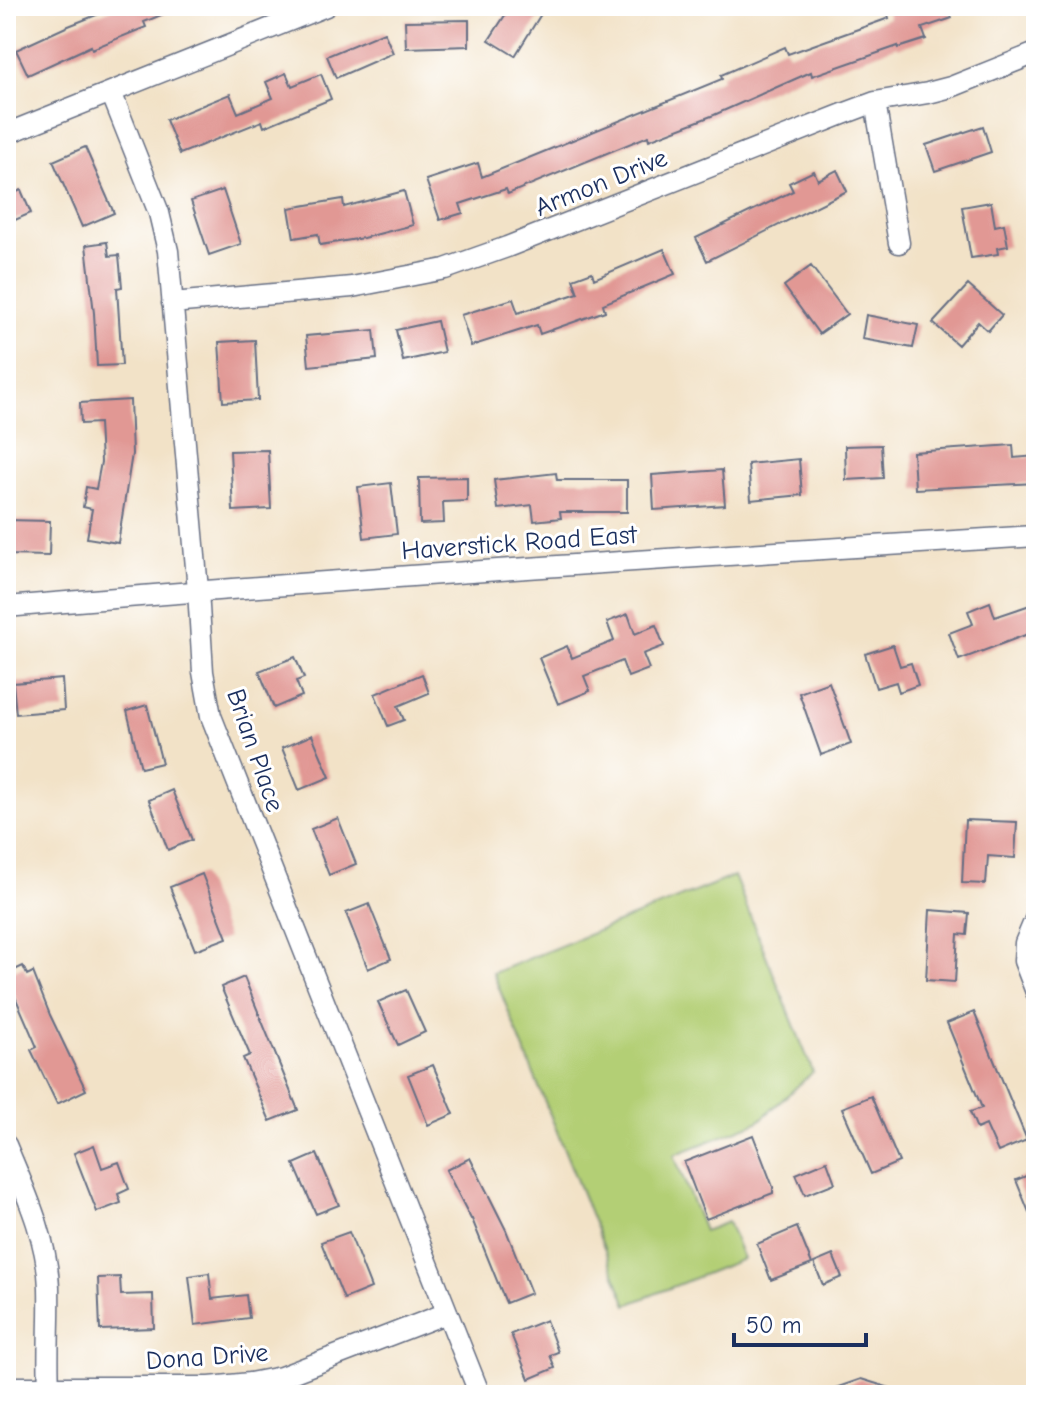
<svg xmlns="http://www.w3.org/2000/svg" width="1042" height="1401" font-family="'Comic Neue',sans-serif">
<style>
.green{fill:#b3cf75;stroke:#677f6a;stroke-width:2}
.building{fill:#e19894}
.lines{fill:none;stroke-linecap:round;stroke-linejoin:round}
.street-casing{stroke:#666e83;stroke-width:23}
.street{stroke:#fff;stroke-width:20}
.labels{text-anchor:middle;stroke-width:6;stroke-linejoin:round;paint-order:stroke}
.street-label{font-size:26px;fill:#1b2f5e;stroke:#fff}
</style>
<rect width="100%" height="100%" fill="#fff"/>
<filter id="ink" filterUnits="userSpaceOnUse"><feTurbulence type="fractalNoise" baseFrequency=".0125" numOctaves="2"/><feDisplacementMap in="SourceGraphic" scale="16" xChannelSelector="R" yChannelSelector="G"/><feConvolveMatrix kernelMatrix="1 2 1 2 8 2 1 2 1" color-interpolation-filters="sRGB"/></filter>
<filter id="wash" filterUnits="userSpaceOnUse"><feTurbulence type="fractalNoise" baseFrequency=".006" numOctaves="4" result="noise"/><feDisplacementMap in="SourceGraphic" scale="32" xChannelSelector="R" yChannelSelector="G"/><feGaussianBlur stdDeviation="1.8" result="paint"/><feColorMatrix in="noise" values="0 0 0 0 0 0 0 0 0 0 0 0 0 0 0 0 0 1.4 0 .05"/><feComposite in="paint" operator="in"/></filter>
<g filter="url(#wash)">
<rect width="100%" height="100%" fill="#f2e2c7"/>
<path class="green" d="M734 876 813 1072 758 1122 674 1155 704 1231 728 1222 743 1259 627 1305 493 973Z"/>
<g id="blocks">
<path class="building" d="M119 6H183L144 22 146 27 92 49 91 46 28 75 16 50 66 27Z
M511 6H546L515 56 489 40Z
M904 6H948L952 18 922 28 926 39 898 48V46L812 76 811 72 714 115 649 140 648 136 508 194 506 189 460 204 463 213 440 220 426 180 478 163 482 177 722 79 721 75 785 47 788 54 889 18 887 11Z
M469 20V46L406 48 405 21Z
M384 32 393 53 336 78 327 56Z
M286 73 292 86 321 74 331 99 264 127 262 121 180 154 166 120 230 94 238 113 273 98 266 82Z
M983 126 991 152 935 171 926 145Z
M85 147 114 213 82 227 53 161Z
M837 170 847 191 707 261 696 238 793 191 789 183 814 171 818 180Z
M21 190 31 213 6 224V197Z
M223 190 241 244 209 255 191 201Z
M404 191 413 225 363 238 320 245 318 234 294 238 289 208 343 199 344 207Z
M991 202 995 226 1004 224 1008 246 997 248 998 254 971 258 962 207Z
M107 242 109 256 119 255 122 287 117 288 122 365 97 366 94 313 86 245Z
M664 249 675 274 603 304 605 311 540 334 537 325 471 346 461 315 513 299 518 313 578 293 573 279 592 272 594 279Z
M811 266 847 314 819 334 784 286Z
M968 285 1002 315 988 331 978 322 958 345 933 323Z
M866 315 918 325 913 348 862 339Z
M437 321 444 352 403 361 396 330Z
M374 330 377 359 309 366 306 336Z
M255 340 258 400 223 402 219 342Z
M130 400 132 454 118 543 87 538 92 509 83 507 86 487 96 489 101 462 99 423 81 424 80 403Z
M881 445 883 478 846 480 845 446Z
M1013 445 1014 458 1036 456V483L915 489 913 452Z
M268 450 271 509 233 511 230 451Z
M799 459 802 495 751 500 748 464Z
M722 470 725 505 654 510 652 475Z
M556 473 557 480H627V512H560L561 518 534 521 532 505 498 509 494 480Z
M467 477V501L443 502 444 523 420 524 419 478Z
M391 483 397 534 364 538 358 487Z
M6 520 50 521 49 556 6 555Z
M990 602 995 617 1036 603V631L959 660 949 633 973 624 968 611Z
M628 614 635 634 656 625 664 646 643 654 649 669 628 677 622 661 584 676 590 691 558 704 539 658 567 646 572 658 614 641 607 622Z
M893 645 900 666 911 663 918 685 899 692 896 682 876 688 865 654Z
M295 657 304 678 296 681 302 696 274 708 259 671Z
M422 674 429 693 398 706 404 720 388 726 375 694Z
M62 679 64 710 16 714 13 683Z
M829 682 851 744 821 755 799 693Z
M147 705 162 763 141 768 127 711Z
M312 735 330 777 299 790 282 748Z
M172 790 192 840 168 850 149 800Z
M338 818 356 864 329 875 311 829Z
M965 820 1017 822 1015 858 988 856 986 884 962 883Z
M202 874 227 938 195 950 170 887Z
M369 904 391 959 368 969 346 913Z
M930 910 969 913 967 935 958 934 955 982 926 980Z
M23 966 27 975 33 972 50 1015 86 1090 57 1104 31 1050 37 1047 6 976V974Z
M244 977 298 1110 270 1121 243 1058 250 1055 221 987Z
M406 990 425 1032 398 1045 378 1002Z
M974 1012 1027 1140 998 1152 986 1125 977 1129 970 1112 982 1108 947 1023Z
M433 1065 454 1114 428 1125 408 1075Z
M871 1096 899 1162 871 1174 842 1108Z
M753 1135 773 1187V1193L706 1219 684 1162Z
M94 1145 102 1168 119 1162 129 1189 118 1194 121 1203 97 1212 74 1153Z
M317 1154 339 1205 316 1214 294 1164Z
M470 1158 506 1230 531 1293 506 1303 472 1219H471L446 1170Z
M827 1161 835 1183 805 1195 796 1174Z
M1036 1172V1227H1035L1016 1180Z
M797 1227 812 1264 771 1280 757 1244Z
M349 1232 371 1288 344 1299 321 1242Z
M833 1255 842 1277 823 1285 814 1263Z
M209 1273 212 1299 246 1295 249 1318 195 1325 189 1276Z
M120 1277 121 1295 153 1294 154 1328 100 1330 98 1278Z
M546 1320 558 1352 550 1355 555 1368 529 1379 511 1334Z
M861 1379 903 1392 902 1395H821V1393Z"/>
</g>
</g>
<g filter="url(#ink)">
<use href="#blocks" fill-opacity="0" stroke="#666e83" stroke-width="2"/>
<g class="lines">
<g class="street-casing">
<path id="street" d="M111 92 159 213 168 251 198 590 203 672 211 716 480 1395
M875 102 899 243
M6 134 326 6
M172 303 352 287 445 269 507 247 843 114 875 102 928 93 951 87 1036 53
M6 607C349 578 692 557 1036 536
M1036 917 1025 943 1024 961 1036 992
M6 1145C25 1191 47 1237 49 1287 50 1320 47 1353 49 1387
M6 1387H210L250 1383 281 1377 447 1313"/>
</g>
<use href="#street" class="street"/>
</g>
</g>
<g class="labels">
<g class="street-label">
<text transform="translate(601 182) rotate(-22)" y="9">Armon Drive</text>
<text transform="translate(519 542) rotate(-4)" y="9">Haverstick Road East</text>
<text transform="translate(256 750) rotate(71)" y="9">Brian Place</text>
<text transform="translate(207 1356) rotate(-4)" y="9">Dona Drive</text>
</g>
</g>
<rect width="1042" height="1401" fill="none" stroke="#fff" stroke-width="32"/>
<path d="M734 1333v12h132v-12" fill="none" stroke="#1b2f5e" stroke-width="4"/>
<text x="746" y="1333" font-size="24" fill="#1b2f5e" stroke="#ffffff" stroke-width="6" paint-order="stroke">50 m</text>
</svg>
